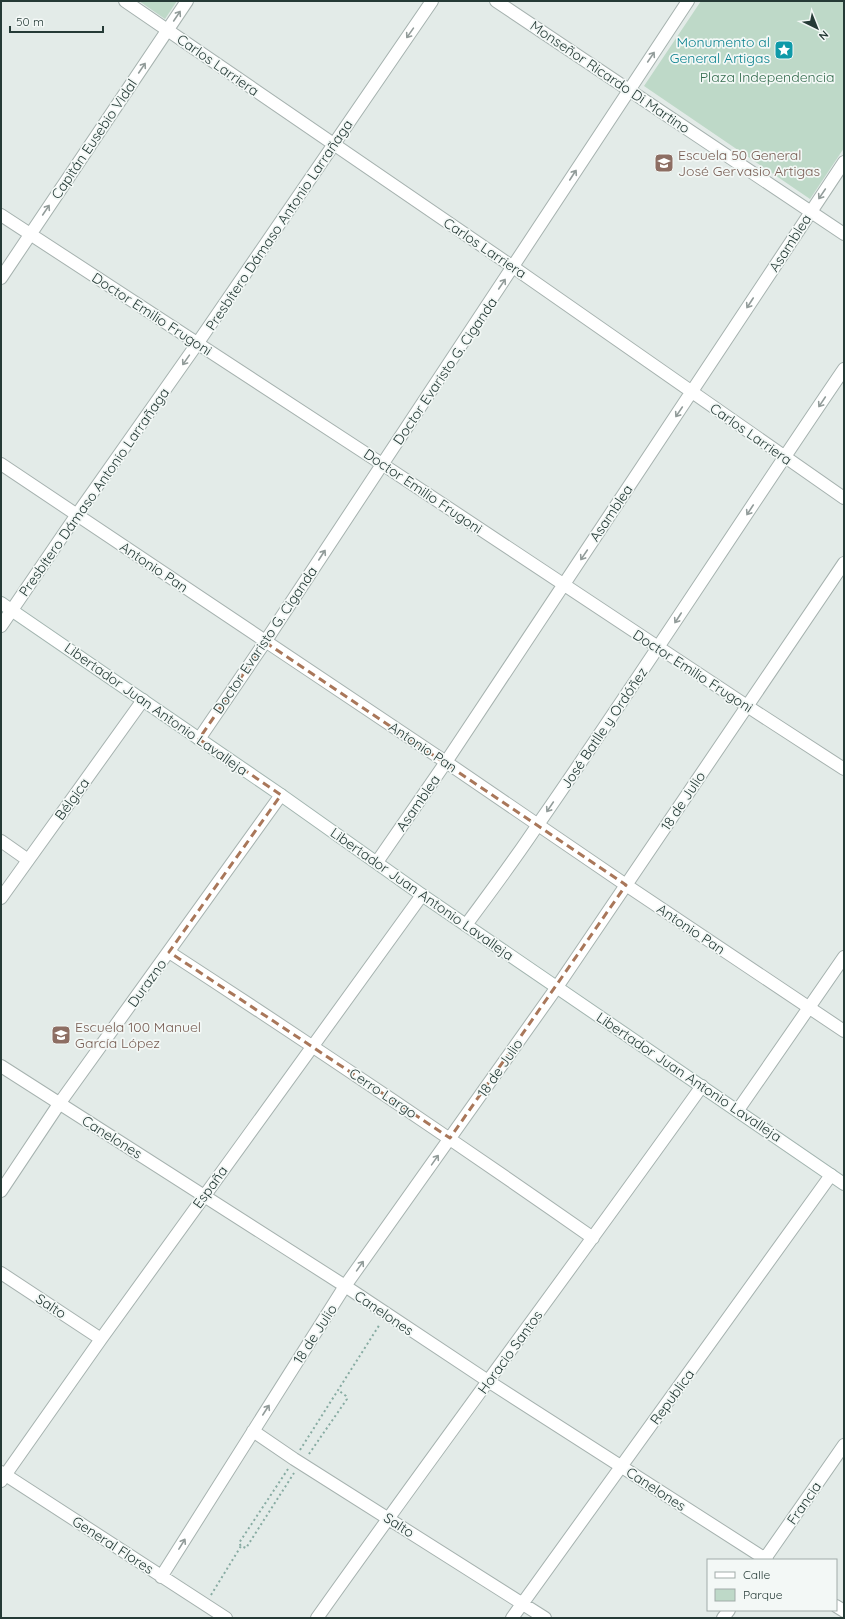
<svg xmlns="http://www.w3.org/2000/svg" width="845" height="1619" font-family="Quicksand,sans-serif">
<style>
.green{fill:#bed9c8}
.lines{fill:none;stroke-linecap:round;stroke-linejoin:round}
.street-casing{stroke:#a6b2af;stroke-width:14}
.secondary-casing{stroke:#a3b5b0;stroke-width:14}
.path{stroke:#87aba2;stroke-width:2;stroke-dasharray:2 3;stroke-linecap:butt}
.street{stroke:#fff;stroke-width:12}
.secondary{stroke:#fff;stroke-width:12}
.oneway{stroke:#929c9a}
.marked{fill:none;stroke:#a9775a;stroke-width:3;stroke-dasharray:8 5;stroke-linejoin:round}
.labels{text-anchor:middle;stroke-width:3.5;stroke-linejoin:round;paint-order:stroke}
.culture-label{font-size:14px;fill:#0d838f;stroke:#f3f8f6;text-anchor:end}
.street-label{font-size:14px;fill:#253a36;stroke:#f3f8f6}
.park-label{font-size:14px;fill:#346c4e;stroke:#f3f8f6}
.education-label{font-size:14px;fill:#785e54;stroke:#f3f8f6;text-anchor:start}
</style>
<rect width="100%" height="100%" fill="#e3ebe8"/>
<path class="green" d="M139 1H177L165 19Z
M701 1H844V148L810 199 644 86Z"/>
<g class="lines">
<g class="street-casing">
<path id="street" d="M125 1 513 267 844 498
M496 1 844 234
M1 215 382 464 747 706 844 769
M1 278 187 1
M1 464 446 762 626 885 844 1031
M1 626 76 516 197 344 432 1
M199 739 265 642 688 1
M1 841 28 860
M377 862 446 762 844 162
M1 898 143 700
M466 925C491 891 516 858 539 823 643 673 741 520 844 369
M169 952C312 1045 453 1140 593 1238
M1 1066 345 1286 488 1381 767 1560
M738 1110 844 957
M1 1191 59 1104 281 795
M1 1273 101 1339
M253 1431 294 1459 545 1618
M1 1472 226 1618
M1 1481 101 1339 422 895
M764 1560 844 1445
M161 1577 345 1286 557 987 844 563
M836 1606 844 1611
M317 1618C444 1439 575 1264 702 1086
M512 1618 831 1175
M723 1618 729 1610"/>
</g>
<g class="secondary-casing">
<path id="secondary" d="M1 603 281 795 422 895 844 1184"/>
</g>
<path class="path" d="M300 1450 380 1324
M309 1454 347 1399 346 1396 338 1390
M288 1469 239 1543 241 1546 246 1548 294 1473
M211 1595 241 1546"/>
<use href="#street" class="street"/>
<use href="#secondary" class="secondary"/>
</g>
<defs><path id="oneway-shaft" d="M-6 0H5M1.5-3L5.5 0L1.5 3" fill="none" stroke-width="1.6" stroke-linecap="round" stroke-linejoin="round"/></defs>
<g class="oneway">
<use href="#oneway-shaft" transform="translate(177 16) rotate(-56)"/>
<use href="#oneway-shaft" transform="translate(410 33) rotate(125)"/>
<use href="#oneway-shaft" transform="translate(651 57) rotate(-56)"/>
<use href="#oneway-shaft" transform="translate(142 68) rotate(-56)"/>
<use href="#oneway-shaft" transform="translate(573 175) rotate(-57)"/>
<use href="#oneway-shaft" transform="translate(822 194) rotate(124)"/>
<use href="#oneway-shaft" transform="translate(46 210) rotate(-56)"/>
<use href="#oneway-shaft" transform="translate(502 284) rotate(-56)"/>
<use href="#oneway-shaft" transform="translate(750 303) rotate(123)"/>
<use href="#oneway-shaft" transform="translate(186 360) rotate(125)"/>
<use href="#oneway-shaft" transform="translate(822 402) rotate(124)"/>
<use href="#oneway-shaft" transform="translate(679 412) rotate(124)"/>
<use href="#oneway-shaft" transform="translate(750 510) rotate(123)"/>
<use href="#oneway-shaft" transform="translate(322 555) rotate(-57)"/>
<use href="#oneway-shaft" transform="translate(584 555) rotate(124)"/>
<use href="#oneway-shaft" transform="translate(678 618) rotate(123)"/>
<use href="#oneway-shaft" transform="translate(550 807) rotate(124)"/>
<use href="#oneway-shaft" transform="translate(435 1160) rotate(-55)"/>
<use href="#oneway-shaft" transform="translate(360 1266) rotate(-55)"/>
<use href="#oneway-shaft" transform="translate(266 1410) rotate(-57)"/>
<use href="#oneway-shaft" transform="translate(182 1544) rotate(-58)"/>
</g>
<path class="marked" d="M265 642 626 885 450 1138 169 952 281 795 199 739Z"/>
<defs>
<g id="sight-square" transform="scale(1)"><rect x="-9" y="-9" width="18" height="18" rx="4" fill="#0f9aa8" stroke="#f3f8f6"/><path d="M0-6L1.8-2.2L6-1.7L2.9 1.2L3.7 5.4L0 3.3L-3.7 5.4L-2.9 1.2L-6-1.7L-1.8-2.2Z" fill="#fff"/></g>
<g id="school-square" transform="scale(1)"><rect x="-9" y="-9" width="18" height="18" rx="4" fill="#8d6e63" stroke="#f3f8f6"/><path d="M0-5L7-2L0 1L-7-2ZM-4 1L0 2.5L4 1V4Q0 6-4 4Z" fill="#fff"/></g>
</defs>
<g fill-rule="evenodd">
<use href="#sight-square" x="784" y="50"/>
<use href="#school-square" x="664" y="163"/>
<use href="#school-square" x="61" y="1035"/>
</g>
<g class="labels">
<g class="culture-label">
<text x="770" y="47">Monumento al<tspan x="770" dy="16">General Artigas</tspan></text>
</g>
<g class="street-label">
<text transform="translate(218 65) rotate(35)" y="5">Carlos Larriera</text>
<text transform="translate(610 77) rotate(34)" y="5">Monseñor Ricardo Di Martino</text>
<text transform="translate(94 139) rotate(-56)" y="5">Capitán Eusebio Vidal</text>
<text transform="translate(279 225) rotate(-56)" y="5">Presbítero Dámaso Antonio Larrañaga</text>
<text transform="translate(790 243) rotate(-57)" y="5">Asamblea</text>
<text transform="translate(485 248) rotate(34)" y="5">Carlos Larriera</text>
<text transform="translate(152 314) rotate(33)" y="5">Doctor Emilio Frugoni</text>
<text transform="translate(445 371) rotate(-56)" y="5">Doctor Evaristo G. Ciganda</text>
<text transform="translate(751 434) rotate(35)" y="5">Carlos Larriera</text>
<text transform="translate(423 491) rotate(34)" y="5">Doctor Emilio Frugoni</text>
<text transform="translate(94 492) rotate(-55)" y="5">Presbítero Dámaso Antonio Larrañaga</text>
<text transform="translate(611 513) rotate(-56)" y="5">Asamblea</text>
<text transform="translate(154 567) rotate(34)" y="5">Antonio Pan</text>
<text transform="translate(265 640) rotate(-56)" y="5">Doctor Evaristo G. Ciganda</text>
<text transform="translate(693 671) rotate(33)" y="5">Doctor Emilio Frugoni</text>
<text transform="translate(156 709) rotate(35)" y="5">Libertador Juan Antonio Lavalleja</text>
<text transform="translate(604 728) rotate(-56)" y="5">José Batlle y Ordóñez</text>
<text transform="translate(423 747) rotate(34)" y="5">Antonio Pan</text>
<text transform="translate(72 799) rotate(-54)" y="5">Bélgica</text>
<text transform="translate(683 801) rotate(-56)" y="5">18 de Julio</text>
<text transform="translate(418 803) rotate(-55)" y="5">Asamblea</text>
<text transform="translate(422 894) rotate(35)" y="5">Libertador Juan Antonio Lavalleja</text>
<text transform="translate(691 929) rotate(34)" y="5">Antonio Pan</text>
<text transform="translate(147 983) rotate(-54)" y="5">Durazno</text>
<text transform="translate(500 1068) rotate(-55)" y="5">18 de Julio</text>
<text transform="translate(689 1077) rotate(34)" y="5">Libertador Juan Antonio Lavalleja</text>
<text transform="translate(383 1093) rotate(34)" y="5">Cerro Largo</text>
<text transform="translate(112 1137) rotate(32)" y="5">Canelones</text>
<text transform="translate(210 1187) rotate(-54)" y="5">España</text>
<text transform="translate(51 1306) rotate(33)" y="5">Salto</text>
<text transform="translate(384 1313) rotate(34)" y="5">Canelones</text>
<text transform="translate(315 1334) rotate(-57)" y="5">18 de Julio</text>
<text transform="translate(510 1352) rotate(-54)" y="5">Horacio Santos</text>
<text transform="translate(672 1397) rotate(-54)" y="5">Republica</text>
<text transform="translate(656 1489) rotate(33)" y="5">Canelones</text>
<text transform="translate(804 1503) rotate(-55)" y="5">Francia</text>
<text transform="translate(399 1525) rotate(33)" y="5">Salto</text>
<text transform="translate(113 1545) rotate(33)" y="5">General Flores</text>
</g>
<g class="park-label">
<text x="767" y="82">Plaza Independencia</text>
</g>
<g class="education-label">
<text x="678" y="160">Escuela 50 General<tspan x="678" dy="16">José Gervasio Artigas</tspan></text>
<text x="75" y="1032">Escuela 100 Manuel<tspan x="75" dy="16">García López</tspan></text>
</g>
</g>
<rect width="845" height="1619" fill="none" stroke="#253a36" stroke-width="4"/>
<rect x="707" y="1559" width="130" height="52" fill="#f3f8f6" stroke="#a1aca9"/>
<rect x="715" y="1572" width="20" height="6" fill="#ffffff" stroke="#a1aca9"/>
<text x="743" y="1579" font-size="12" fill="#253a36">Calle</text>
<rect x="715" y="1589" width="20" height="12" fill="#bed9c8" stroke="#a1aca9"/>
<text x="743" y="1599" font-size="12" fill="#253a36">Parque</text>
<g transform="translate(817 28) rotate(137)" stroke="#f3f8f6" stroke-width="3" paint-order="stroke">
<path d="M0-3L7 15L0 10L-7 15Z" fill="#253a36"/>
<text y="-6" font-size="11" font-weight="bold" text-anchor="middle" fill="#253a36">N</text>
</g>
<path d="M10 26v6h93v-6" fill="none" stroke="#253a36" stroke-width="2"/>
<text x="16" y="26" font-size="12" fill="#253a36" stroke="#f3f8f6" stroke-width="3" paint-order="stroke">50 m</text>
</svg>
